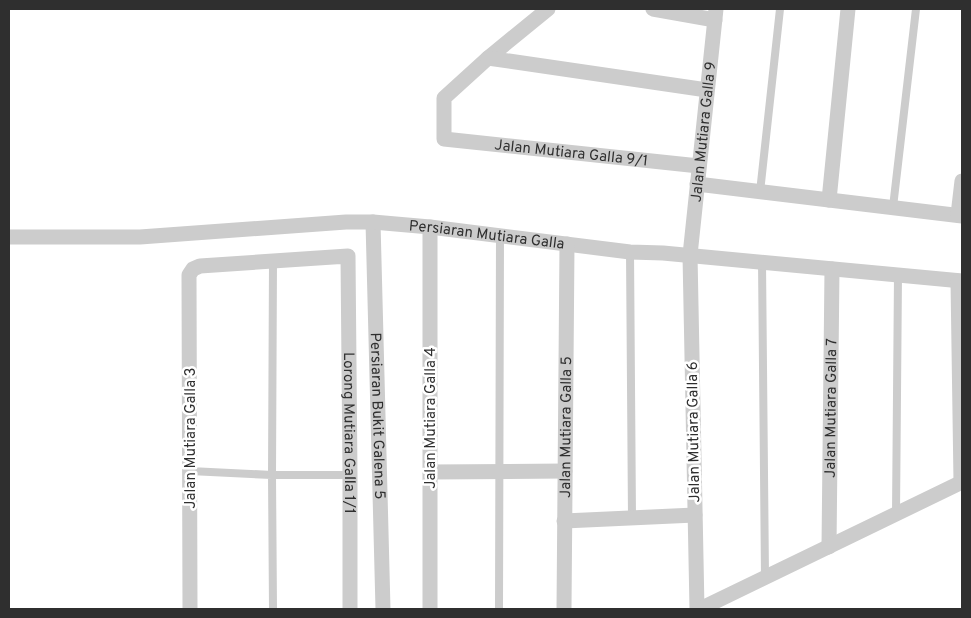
<svg xmlns="http://www.w3.org/2000/svg" width="971" height="618" font-family="Overpass,sans-serif">
<style>
.lines{fill:none;stroke-linecap:round;stroke-linejoin:round}
.lane{stroke:#ccc;stroke-width:8}
.street{stroke:#ccc;stroke-width:15}
.labels{text-anchor:middle;stroke-width:5;stroke-linejoin:round;paint-order:stroke}
.street-label{font-size:15px;fill:#2f2f2f;stroke:#fff}
</style>
<rect width="100%" height="100%" fill="#fff"/>
<g class="lines">
<path class="lane" d="M760 192 780 9
M893 207 916 9
M630 252 632 518
M273 261 272 475 273 609
M762 262 765 577
M190 471 272 475H350
M896 514 898 275
M499 609 500 235"/>
<g class="street">
<path id="s1" d="M548 9 488 58 444 98V139L699 166"/>
<path d="M653 9 715 20"/>
<path d="M488 58 707 90"/>
<path d="M697 184 962 216"/>
<path d="M829 200 848 9"/>
<path d="M958 215 962 181"/>
<path id="s2" d="M373 222 383 609"/>
<path id="s3" d="M9 237H140L346 222H373L430 227 630 252 663 253 962 281"/>
<path d="M958 281 961 482"/>
<path d="M430 472 565 471"/>
<path d="M564 521 695 515"/>
<path id="s4" d="M829 547 832 269"/>
<path id="s5" d="M190 609 189 275 193 269 200 266 348 256 350 475V609"/>
<path d="M430 609V227"/>
<path id="s6" d="M564 609 567 244"/>
<path id="s7" d="M697 609 690 255 716 9"/>
<path d="M700 609 962 482"/>
</g>
</g>
<g class="labels">
<g class="street-label">
<text dy="5" stroke="none"><textPath href="#s7" startOffset="478">Jalan Mutiara Galla 9</textPath></text>
<text dy="5" stroke="none"><textPath href="#s1" startOffset="306">Jalan Mutiara Galla 9/1</textPath></text>
<text dy="5" stroke="none"><textPath href="#s3" startOffset="479">Persiaran Mutiara Galla</textPath></text>
<text dy="5" stroke="none"><textPath href="#s4" startOffset="139">Jalan Mutiara Galla 7</textPath></text>
<text dy="5" stroke="none"><textPath href="#s2" startOffset="194">Persiaran Bukit Galena 5</textPath></text>
<text transform="translate(430 418) rotate(-90)" y="5">Jalan Mutiara Galla 4</text>
<text dy="5" stroke="none"><textPath href="#s6" startOffset="182">Jalan Mutiara Galla 5</textPath></text>
<text transform="translate(693 432) rotate(-91)" y="5">Jalan Mutiara Galla 6</text>
<text dy="5" stroke="none"><textPath href="#s5" startOffset="674">Lorong Mutiara Galla 1/1</textPath></text>
<text transform="translate(190 438) rotate(-90)" y="5">Jalan Mutiara Galla 3</text>
</g>
</g>
<rect width="971" height="618" fill="none" stroke="#2f2f2f" stroke-width="20"/>
</svg>
